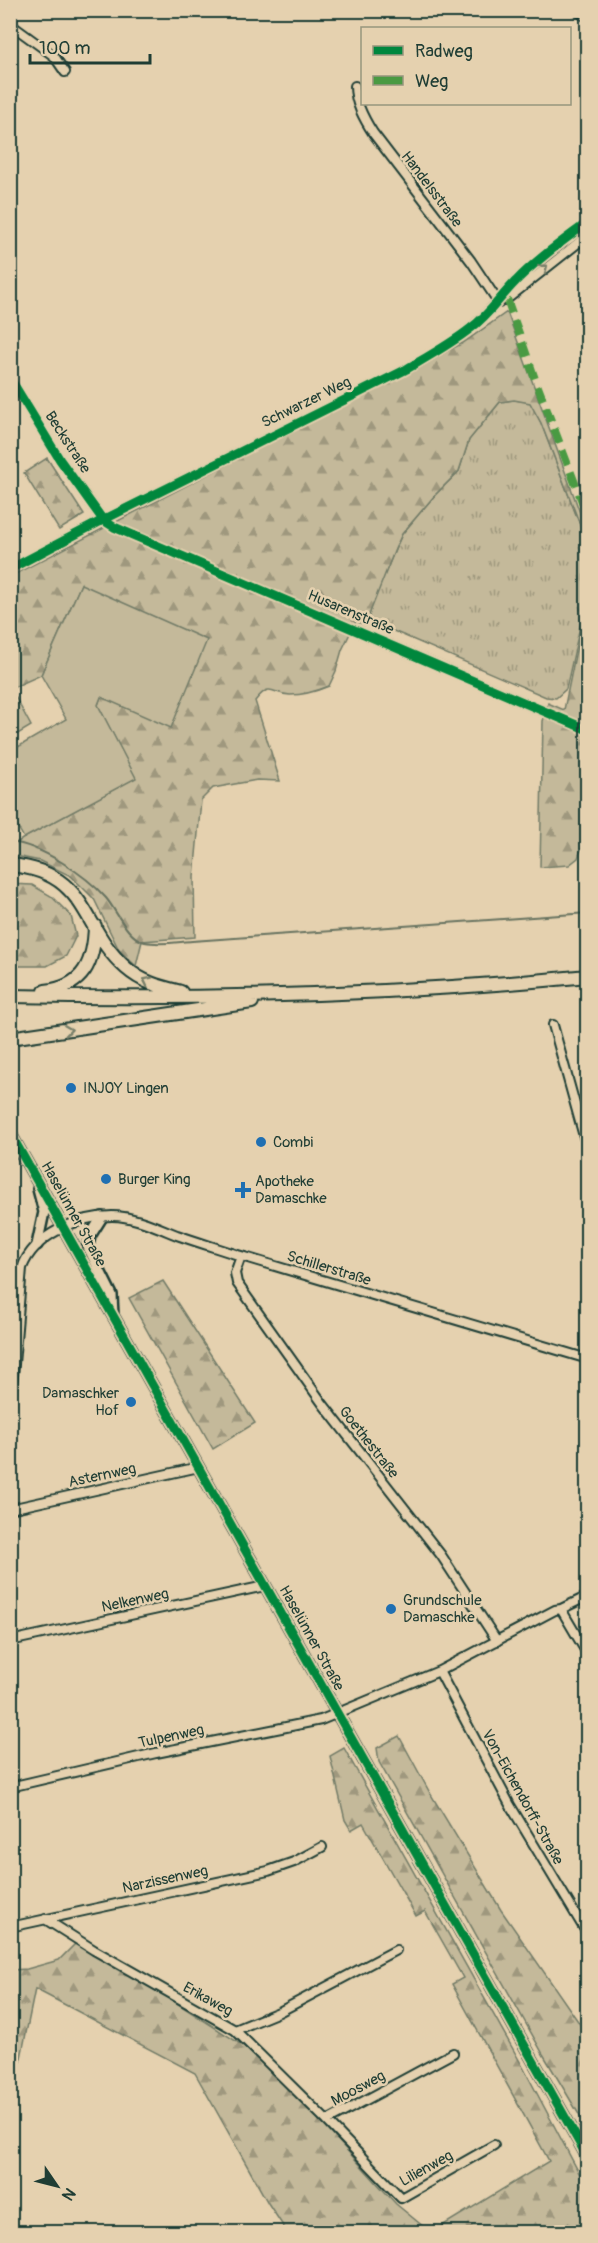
<svg xmlns="http://www.w3.org/2000/svg" width="598" height="2243" font-family="Pangolin,sans-serif">
<style>
.grass{fill:url(#grass-tufts);stroke:#727b67;stroke-width:1.5}
.forest{fill:url(#forest-firs);stroke:#727b67;stroke-width:1.5}
.pitch{fill:#c4b99a;stroke:#727b67;stroke-width:1.5}
.lines{fill:none;stroke-linecap:round;stroke-linejoin:round}
.stream{stroke:#677360;stroke-width:2}
.minor-casing{stroke:#1f3d34;stroke-width:12}
.tertiary-casing{stroke:#1f3d34;stroke-width:14}
.primary-casing{stroke:#1f3d34;stroke-width:16}
.minor{stroke:#e5d1af;stroke-width:8}
.tertiary{stroke:#e5d1af;stroke-width:9}
.primary{stroke:#e5d1af;stroke-width:12}
.rail-casing{stroke:#1f3d34;stroke-width:4.5}
.rail{stroke:#e5d1af;stroke-width:2;stroke-dasharray:7;stroke-linecap:butt}
.quiet{stroke:#4a9a42;stroke-width:8;stroke-dasharray:15 8;stroke-linecap:butt}
.cycleway-casing{stroke:#e5d1af;stroke-width:13}
.cycleway{stroke:#00873e;stroke-width:9}
.oneway{stroke:#78806b}
.poi-dot{fill:#1f6fb2;stroke:#e5d1af;stroke-width:2}
.labels{text-anchor:middle;stroke-width:5;stroke-linejoin:round;paint-order:stroke}
.street-label{font-size:15px;fill:#1f3d34;stroke:#e5d1af}
.poi-label{font-size:15px;fill:#1f3d34;stroke:#e5d1af;text-anchor:start}
</style>
<defs>
<pattern id="grass-tufts" width="24" height="20" patternUnits="userSpaceOnUse" patternTransform="scale(1.5)"><rect width="24" height="20" fill="#c4b99a"/><path d="M3 7l-1-3M5 7V3M7 7l1-3M15 17l-1-3M17 17v-4M19 17l1-3" fill="none" stroke="#9f987e"/></pattern>
<pattern id="forest-firs" width="22" height="20" patternUnits="userSpaceOnUse" patternTransform="scale(1.5)"><rect width="22" height="20" fill="#c4b99a"/><path d="M5 1l3.5 6h-7zM16 11l3.5 6h-7z" fill="#9f987e"/></pattern>
</defs>
<rect width="100%" height="100%" fill="#e5d1af"/>
<filter id="ink" filterUnits="userSpaceOnUse"><feTurbulence type="fractalNoise" baseFrequency=".0167" numOctaves="2"/><feDisplacementMap in="SourceGraphic" scale="12" xChannelSelector="R" yChannelSelector="G"/><feConvolveMatrix kernelMatrix="1 2 1 2 8 2 1 2 1" color-interpolation-filters="sRGB"/></filter>
<g filter="url(#ink)">
<path class="grass" d="M514 400 530 402 541 423 587 543V595L566 689 556 698 546 697 368 620 372 603 402 534 435 495 459 471 469 440 500 402Z"/>
<path class="forest" d="M507 312 587 532V543L541 423 530 403 514 400 500 402 469 440 459 471 435 495 402 534 395 549 365 625 356 621 342 650 336 671 329 686C317 691 302 695 290 695 271 694 271 681 255 701L280 781 257 780 213 788 201 800 194 877 195 937 142 941 136 966 119 950 94 899 71 876 40 861 11 855 10 847 24 838 135 778 98 705 101 697 81 584 41 675 12 688 11 685V576L463 343Z
M47 458 84 515 59 530 24 473Z
M587 596V833L578 858 569 865 540 867 543 721 548 703 564 710Z
M10 884 32 885 51 896 71 916 76 936 66 956 47 966H11Z
M163 1281 255 1423 213 1449 129 1298Z
M399 1736 430 1793 501 1910 584 2030 587 2028V2128L543 2054 379 1762 377 1748Z
M344 1748 523 2067 587 2188V2232H432L549 2161 452 1984 463 1978 425 1911 416 1916 363 1823 351 1830 345 1820 330 1756Z
M77 1942 130 1973 253 2052 322 2123 396 2204 430 2232H287L268 2203 195 2073 35 1989 11 2107V1970L27 1969 59 1960Z"/>
<path class="pitch" d="M81 584 207 640 171 728 101 697 98 705 136 778 24 838 11 815V751L66 719 41 675Z
M11 689 31 726 11 738H10Z"/>
<g class="lines">
<path class="stream" d="M10 842C41 845 86 875 106 898 117 911 127 938 145 942 160 945 177 942 192 941L588 913"/>
<g class="minor-casing">
<path id="minor" d="M10 24 54 56 65 72
M355 86C355 103 364 119 373 133L471 261 499 303
M500 301 507 299 588 235
M10 378 60 460 103 520 114 527 588 730
M10 569 103 520 405 370C427 357 451 345 471 328 490 314 502 294 519 278 540 258 564 240 588 223
M553 1025 588 1151
M241 1256 235 1273 237 1283 323 1404 441 1555 497 1641
M10 1412 22 1268C34 1235 78 1216 112 1216 134 1216 157 1227 177 1235 197 1242 217 1248 238 1255 354 1290 471 1324 588 1359
M10 1509 199 1467
M561 1609 588 1655
M10 1641 265 1586
M439 1671 510 1805 588 1935
M10 1787 156 1753 321 1720 439 1671 555 1610 561 1609 588 1596
M45 1919 94 1950 235 2030 327 2121 401 2198 494 2145
M10 1927 268 1871 294 1862 322 1847
M235 2030 279 2012 396 1950
M327 2121 453 2053"/>
</g>
<g class="tertiary-casing">
<path id="tertiary" d="M10 1133 588 2158
M102 1217 90 1236 88 1247 112 1295 113 1315
M37 1245 44 1212 38 1189"/>
</g>
<g class="primary-casing">
<path id="primary" d="M10 865C90 872 80 928 126 968 143 983 161 987 181 992
M45 991C84 987 94 962 95 926
M10 996C203 1000 396 995 588 976
M10 1038 252 1002"/>
</g>
<use href="#minor" class="minor"/>
<use href="#tertiary" class="tertiary"/>
<use href="#primary" class="primary"/>
<g class="rail-casing">
<path id="rail" d="M569 10 588 22"/>
</g>
<use href="#rail" class="rail"/>
<path class="quiet" d="M507 299 535 379 588 517"/>
<g class="cycleway-casing">
<path id="cycleway" d="M10 378 60 460 103 520 114 527 588 730
M10 569 103 520 405 370C427 357 451 344 471 328 489 315 500 297 516 281 537 259 563 241 588 222
M10 1133 588 2158"/>
</g>
<use href="#cycleway" class="cycleway"/>
</g>
<defs><path id="oneway-chevron" d="M-2-3.5L2.5 0L-2 3.5" fill="none" stroke-width="1.6" stroke-linecap="round" stroke-linejoin="round" transform="scale(1.5)"/></defs>
<g class="oneway">
<use href="#oneway-chevron" transform="translate(544 268) rotate(-39)"/>
<use href="#oneway-chevron" transform="translate(147 981) rotate(-154)"/>
<use href="#oneway-chevron" transform="translate(68 1030) rotate(-8)"/>
</g>
</g>
<g class="poi-dot">
<circle cx="71" cy="1088" r="6"/>
<circle cx="261" cy="1142" r="6"/>
<circle cx="106" cy="1179" r="6"/>
<path d="M240 1181h6v6h6v6h-6v6h-6v-6h-6v-6h6z"/>
<circle cx="131" cy="1402" r="6"/>
<circle cx="391" cy="1609" r="6"/>
</g>
<g class="labels">
<g class="street-label">
<text transform="translate(432 189) rotate(53)" y="5">Handelsstraße</text>
<text transform="translate(306 402) rotate(-26)" y="5">Schwarzer Weg</text>
<text transform="translate(68 442) rotate(57)" y="5">Beckstraße</text>
<text transform="translate(351 612) rotate(23)" y="5">Husarenstraße</text>
<text transform="translate(74 1214) rotate(61)" y="5">Haselünner Straße</text>
<text transform="translate(329 1268) rotate(17)" y="5">Schillerstraße</text>
<text transform="translate(369 1442) rotate(52)" y="5">Goethestraße</text>
<text transform="translate(102 1475) rotate(-12)" y="5">Asternweg</text>
<text transform="translate(135 1600) rotate(-12)" y="5">Nelkenweg</text>
<text transform="translate(312 1638) rotate(61)" y="5">Haselünner Straße</text>
<text transform="translate(171 1736) rotate(-12)" y="5">Tulpenweg</text>
<text transform="translate(523 1797) rotate(61)" y="5">Von-Eichendorff-Straße</text>
<text transform="translate(165 1879) rotate(-12)" y="5">Narzissenweg</text>
<text transform="translate(208 1999) rotate(29)" y="5">Erikaweg</text>
<text transform="translate(358 2088) rotate(-28)" y="5">Moosweg</text>
<text transform="translate(426 2168) rotate(-29)" y="5">Lilienweg</text>
</g>
<g class="poi-label">
<text x="83" y="1093">INJOY Lingen</text>
<text x="273" y="1147">Combi</text>
<text x="118" y="1184">Burger King</text>
<text x="255" y="1186">Apotheke<tspan x="255" dy="17">Damaschke</tspan></text>
<text x="119" y="1398" text-anchor="end">Damaschker<tspan x="119" dy="17">Hof</tspan></text>
<text x="403" y="1605">Grundschule<tspan x="403" dy="17">Damaschke</tspan></text>
</g>
</g>
<rect width="598" height="2243" fill="none" stroke="#e5d1af" stroke-width="36"/>
<rect x="18" y="18" width="562" height="2207" fill="none" stroke="#1f3d34" stroke-width="2" filter="url(#ink)"/>
<rect x="361" y="27" width="210" height="78" fill="#e5d1af" stroke="#96967e" stroke-width="1.5"/>
<rect x="373" y="46" width="30" height="9" fill="#00873e" stroke="#96967e" stroke-width="1.5"/>
<text x="415" y="57" font-size="18" fill="#1f3d34">Radweg</text>
<rect x="373" y="76" width="30" height="9" fill="#4a9a42" stroke="#96967e" stroke-width="1.5"/>
<text x="415" y="87" font-size="18" fill="#1f3d34">Weg</text>
<g transform="translate(57 2186) rotate(125)" stroke="#e5d1af" stroke-width="4.5" paint-order="stroke">
<path d="M0-4.5L10 22L0 15L-10 22Z" fill="#1f3d34"/>
<text y="-9" font-size="16" font-weight="bold" text-anchor="middle" fill="#1f3d34">N</text>
</g>
<path d="M30 54v9h120v-9" fill="none" stroke="#1f3d34" stroke-width="3"/>
<text x="39" y="54" font-size="18" fill="#1f3d34" stroke="#e5d1af" stroke-width="4.5" paint-order="stroke">100 m</text>
</svg>
